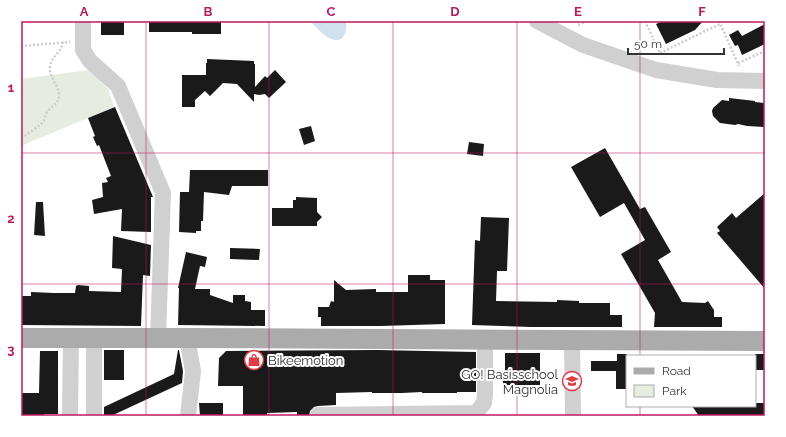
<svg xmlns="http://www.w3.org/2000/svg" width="786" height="437" font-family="Raleway,sans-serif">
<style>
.green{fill:#e6ecdf}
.water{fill:#cfe2ee}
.building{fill:#1a1a1a}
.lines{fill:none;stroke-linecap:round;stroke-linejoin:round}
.path{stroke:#cdcdcd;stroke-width:2.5;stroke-dasharray:2 2;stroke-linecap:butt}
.minor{stroke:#d0d0d0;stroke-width:16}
.major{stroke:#ababab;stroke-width:20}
.grid{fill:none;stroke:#c2185b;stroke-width:1;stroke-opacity:0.55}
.labels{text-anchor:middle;stroke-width:4;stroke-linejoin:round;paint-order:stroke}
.poi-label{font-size:13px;fill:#333;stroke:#fff;text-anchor:start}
.neatline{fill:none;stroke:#c2185b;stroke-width:1.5}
.grid-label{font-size:13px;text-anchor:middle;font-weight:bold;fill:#c2185b}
</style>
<rect width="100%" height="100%" fill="#fff"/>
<path class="green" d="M89 70 108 89 114 107 21 146V79Z"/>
<path class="water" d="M310 21H346C347 33 344 45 329 38 322 34 316 27 310 21Z"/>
<path class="building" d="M101 21H124V35H101Z
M149 21H221V34H192V32H149Z
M663 21H703L695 30 666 44 656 24Z
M765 24V44L742 55 738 45 735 46 729 35 738 30 742 36Z
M207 59 254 61V64H255V87L265 76 267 78 275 70 286 82 269 98 265 94 259 95 254 94V102L237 84 223 83 210 96 205 91 195 100V107H182V75H206V63H207Z
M729 98 755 101V102L765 103V123L764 127 747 126 738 124 735 125 720 123 713 116 712 111 713 108 722 100 729 101Z
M115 107 153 197H151V232L121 231 122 209 94 214 92 200 103 197 102 183 108 182 106 178 111 176 99 145 97 146 93 137 95 136 88 118Z
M311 126 315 141 304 145 299 129Z
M469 142 484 144 483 156 467 154Z
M605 148 640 209 645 207 671 252 658 260 682 302 705 303 708 301 714 310V317H722V327H654L655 313 621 254 645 240 624 203 600 217 571 167Z
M190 170H268V186H232L229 195 204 192 203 221H201V231H196V233L179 232 180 192H189Z
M765 193V289L717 233 720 231 717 227 732 213 736 218Z
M296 197 317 198V212L322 217 317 222V226H272V208H293V200H296Z
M36 202H43L45 236 34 235Z
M481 217 509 218 507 271H497L496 301 557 302V300L579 301V303H610V315H622V327H531L472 325 475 240 480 241Z
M113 236 151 245 150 276 143 275 141 326 21 325V296H31V292L54 293H75L76 286 78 285 89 286V291L121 292 122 269 112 268Z
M230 248 260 249 259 260 230 259Z
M186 252 207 257 205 267 200 266 195 289H210V295L233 303V295H245V301L251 302V310H265V326L178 325 179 288H178Z
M408 275H430V280H445V324L381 326H321V317H318V307H329L331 301 334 302V280L346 290 375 289H376V292H408Z
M104 350H124V380H104Z
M178 350H179L183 371 182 383 111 416H104V407L174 374Z
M377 350 476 352V392H457V393H422V392L402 393H372V392L336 393V405L318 406 314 407 310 411 309 416H297V412L267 413V416H243V386H218L219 358 226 351Z
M40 351H58V414H44V416H21V393H39Z
M505 353H540V385H503V374H505Z
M617 354H627V389H616V371H591V361H617Z
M755 354H765V370H755Z
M199 403H223V416H200Z
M755 403H765V416H699L692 406H755Z"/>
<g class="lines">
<path class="path" d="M645 21 660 53
M719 21 739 66
M578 25 587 21
M21 46 70 42
M660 53 720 24
M738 63 765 51
M21 137H23C27 134 41 125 43 122 45 120 45 116 46 114 51 105 60 105 59 93 57 83 49 77 50 67 51 57 61 53 63 42"/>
<path class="minor" d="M83 21V50L90 61 118 86 163 193 158 338
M537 21 583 45 656 70 717 80 765 81
M187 338 193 371 188 416
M572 340 573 416
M318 415 476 413 484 403 485 394V339
M70 416 71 338
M94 416V338"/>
<path class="major" d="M21 338H187L765 341"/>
</g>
<path class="grid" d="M146 21V416M269 21V416M393 21V416M517 21V416M640 21V356M21 153H765M21 284H765M640 406V416"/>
<defs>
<g id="shop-ring" transform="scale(1)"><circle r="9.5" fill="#fff" stroke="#e63946" stroke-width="1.5"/><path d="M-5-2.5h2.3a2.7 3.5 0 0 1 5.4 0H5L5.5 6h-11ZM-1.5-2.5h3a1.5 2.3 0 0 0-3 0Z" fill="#e63946"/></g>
<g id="school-ring" transform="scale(1)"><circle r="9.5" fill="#fff" stroke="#e63946" stroke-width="1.5"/><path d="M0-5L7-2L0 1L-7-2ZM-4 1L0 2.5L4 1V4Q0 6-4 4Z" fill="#e63946"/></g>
</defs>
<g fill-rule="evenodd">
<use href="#shop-ring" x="254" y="360"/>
<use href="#school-ring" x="572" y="381"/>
</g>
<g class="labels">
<g class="poi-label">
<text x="268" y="365">Bikeemotion</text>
<text x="558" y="379" text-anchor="end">GO! Basisschool<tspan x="558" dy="15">Magnolia</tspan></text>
</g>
</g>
<rect width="786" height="437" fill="none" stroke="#ffffff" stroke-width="44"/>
<rect x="626" y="355" width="130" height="52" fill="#ffffff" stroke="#adadad"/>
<rect x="634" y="368" width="20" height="6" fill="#ababab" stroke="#adadad"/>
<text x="662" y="375" font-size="12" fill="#333333">Road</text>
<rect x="634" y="385" width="20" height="12" fill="#e6ecdf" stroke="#adadad"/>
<text x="662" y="395" font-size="12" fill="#333333">Park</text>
<path d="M628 48v6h96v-6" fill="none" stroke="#333333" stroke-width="2"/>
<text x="634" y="48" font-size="12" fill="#333333" stroke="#ffffff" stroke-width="3" paint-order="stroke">50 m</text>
<rect x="22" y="22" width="742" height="393" class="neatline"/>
<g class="grid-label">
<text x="84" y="16">A</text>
<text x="208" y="16">B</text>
<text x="331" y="16">C</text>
<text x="455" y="16">D</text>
<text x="578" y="16">E</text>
<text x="702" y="16">F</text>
<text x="11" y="92">1</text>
<text x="11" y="223">2</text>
<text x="11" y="354">3</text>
</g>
</svg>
